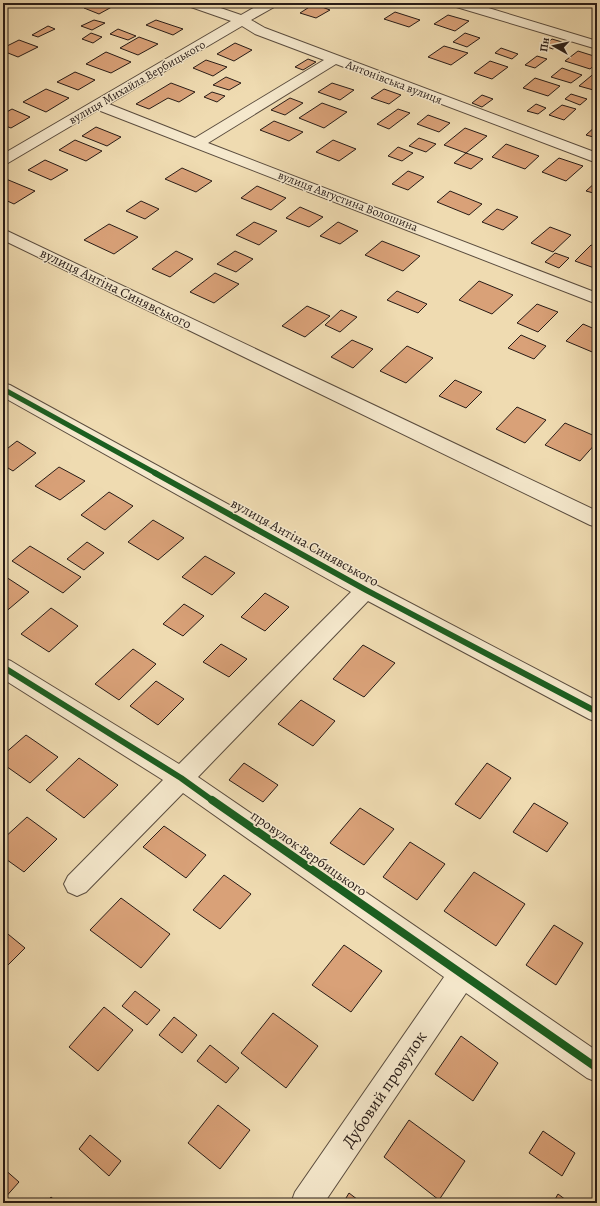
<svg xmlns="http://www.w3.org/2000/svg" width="600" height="1206" font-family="Alegreya,serif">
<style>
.building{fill:#d9a178;stroke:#281c17}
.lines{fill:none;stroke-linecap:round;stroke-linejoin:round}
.minor-casing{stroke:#5a4c3e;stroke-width:2}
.minor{fill:#f5e8cc;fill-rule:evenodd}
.cycleway-far2-casing{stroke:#f5e8cc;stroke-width:7}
.cycleway-far1-casing{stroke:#f5e8cc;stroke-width:8}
.cycleway-casing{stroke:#f5e8cc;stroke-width:10}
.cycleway-far2{stroke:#1b5e20;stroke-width:5}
.cycleway-far1{stroke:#1b5e20;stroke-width:6}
.cycleway{stroke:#1b5e20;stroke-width:8}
.labels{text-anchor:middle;stroke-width:3;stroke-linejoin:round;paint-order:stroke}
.far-street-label{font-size:12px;fill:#281c17;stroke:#f5e8cc}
.street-label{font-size:14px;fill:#281c17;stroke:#f5e8cc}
.near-street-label{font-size:17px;fill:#281c17;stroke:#f5e8cc}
</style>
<rect width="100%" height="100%" fill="#efdbb1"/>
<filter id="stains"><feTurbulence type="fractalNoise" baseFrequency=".005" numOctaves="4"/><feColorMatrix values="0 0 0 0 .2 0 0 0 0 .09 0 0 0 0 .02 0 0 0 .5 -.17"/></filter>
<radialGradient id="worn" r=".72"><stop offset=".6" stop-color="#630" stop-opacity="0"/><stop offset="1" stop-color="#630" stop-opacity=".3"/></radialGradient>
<path class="building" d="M94 3H119L99 14 84 8Z
M314 4 330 10 316 18 300 13Z
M395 12 420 20 409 27 384 19Z
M448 15 469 21 455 31 434 24Z
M94 20 105 23 92 30 81 26Z
M156 20 183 29 173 35 146 25Z
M48 26 55 29 38 37 32 35Z
M118 29 136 36 128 40 110 34Z
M91 33 102 37 93 43 82 39Z
M465 33 480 38 467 47 453 42Z
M139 37 158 44 138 55 120 48Z
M552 39 562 42 553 49 544 46Z
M19 40 38 47 18 57 3 51V48Z
M235 43 252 50 234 61 217 54Z
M444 46 468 53 451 65 428 57Z
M501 48 518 54 512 59 495 53Z
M578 51 597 57V63L590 69 565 61Z
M106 52 131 62 111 73 86 64Z
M537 56 547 59 535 68 525 65Z
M308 59 316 62 303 70 295 67Z
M206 60 227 67 213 76 193 68Z
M490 61 508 67 492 79 474 73Z
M562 68 582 75 571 83 551 77Z
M597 71V91L579 86Z
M75 72 95 80 78 90 57 82Z
M226 77 241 83 229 90 213 85Z
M535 78 560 86 548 96 523 88Z
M171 83 195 92 179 102 168 98 149 109 136 104Z
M332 83 354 90 340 100 318 92Z
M46 89 69 98 46 112 23 102Z
M384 89 401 95 389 104 371 98Z
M212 92 225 96 217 102 204 97Z
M571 94 587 99 580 105 565 99Z
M482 95 493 99 482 107 472 103Z
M290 98 303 103 285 115 271 110Z
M322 103 347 112 324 128 299 118Z
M536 104 546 108 538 114 527 111Z
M562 105 576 109 564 120 549 115Z
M12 109 30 117 11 128 3 125V114Z
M398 109 410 113 389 129 377 124Z
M428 115 450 123 439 132 417 124Z
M274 121 303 132 289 141 260 130Z
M597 125V138L586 135Z
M96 127 121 137 107 146 82 136Z
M465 128 487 136 466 153 444 145Z
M419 138 436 144 426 152 409 146Z
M75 140 102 151 86 161 59 150Z
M333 140 356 149 339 161 316 152Z
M506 144 539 156 525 169 492 157Z
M398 147 413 153 402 161 388 156Z
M466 153 483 159 471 169 454 163Z
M559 158 583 166 566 181 542 172Z
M45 160 68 170 51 180 28 170Z
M182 168 212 181 196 192 165 179Z
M408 171 424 177 408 190 392 184Z
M6 179 35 191 14 204 3 199V181Z
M597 181V194L586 191Z
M257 186 286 198 271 210 241 198Z
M450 191 482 204 469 215 437 202Z
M141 201 159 209 145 219 126 211Z
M300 207 323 217 309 227 286 218Z
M497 209 518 217 503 230 482 222Z
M254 222 277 231 259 245 236 235Z
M338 222 358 231 340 244 320 236Z
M109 224 138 237 114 254 84 240Z
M550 227 571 235 553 252 531 243Z
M382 241 420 256 403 271 365 255Z
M591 245 597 247V269L575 261Z
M176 251 193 259 170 277 152 269Z
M235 251 253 259 236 272 217 264Z
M555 253 569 258 559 268 545 262Z
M215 273 239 284 214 303 190 292Z
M479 281 513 295 492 314 459 300Z
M397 291 427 304 418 313 387 300Z
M537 304 558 312 538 332 517 323Z
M307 306 330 316 305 337 282 326Z
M341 310 357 317 340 332 325 325Z
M583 324 597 330V354L566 341Z
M521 335 546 346 534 359 508 348Z
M352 340 373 349 353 368 331 357Z
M407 346 433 358 406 383 380 371Z
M455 380 482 392 466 408 439 396Z
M517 407 546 420 525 443 496 429Z
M565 423 597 437V442L580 461 545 445Z
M17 441 36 453 13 471 3 465V452Z
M59 467 85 481 60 500 35 486Z
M109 492 133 506 105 530 81 515Z
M153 520 184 538 158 560 128 542Z
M87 542 104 553 84 570 67 559Z
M30 546 81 577 63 593 12 561Z
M205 556 235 573 212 595 182 577Z
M6 577 29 592 3 614V580Z
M265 593 289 607 265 631 241 617Z
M184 604 204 616 183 636 163 624Z
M51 608 78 626 49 652 21 634Z
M221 644 247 659 229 677 203 662Z
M363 645 395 663 364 697 333 679Z
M133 649 156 664 119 700 95 684Z
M156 681 184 699 158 725 130 706Z
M301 700 335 721 313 746 278 724Z
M26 735 58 757 30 783 3 764V755Z
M79 758 118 785 84 818 46 790Z
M244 763 278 785 263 802 229 780Z
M487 763 511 778 480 819 455 804Z
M534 803 568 823 547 852 513 832Z
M360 808 394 829 364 865 330 843Z
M27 817 57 839 24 872 3 857V839Z
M164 826 206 855 186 878 143 847Z
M410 842 445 864 417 900 383 877Z
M474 872 525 904 496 946 444 911Z
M224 875 251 894 220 929 193 910Z
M121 898 170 934 141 968 90 930Z
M554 925 583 943 556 985 526 965Z
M3 930 25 948 3 970Z
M344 945 382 971 351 1012 312 985Z
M135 991 160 1010 147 1025 122 1006Z
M104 1007 133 1030 98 1071 69 1047Z
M273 1013 318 1046 286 1088 241 1053Z
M174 1017 197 1035 182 1053 159 1035Z
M461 1036 498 1063 473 1101 435 1074Z
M210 1045 239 1068 226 1083 197 1061Z
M218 1105 250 1130 220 1169 188 1143Z
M409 1120 465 1161 439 1200 384 1157Z
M543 1131 575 1153 562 1176 529 1153Z
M90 1135 121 1161 109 1176 79 1149Z
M3 1168 19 1182 3 1200Z
M349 1193 362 1203H343Z
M558 1194 570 1203H553Z
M51 1197 58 1203H46Z"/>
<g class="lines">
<g class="minor-casing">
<path id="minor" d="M186 3H206L241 15 262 3H278L276 6 251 20 265 28 597 153V163L336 64 208 143 597 293V304L98 110 8 163 3 165V154L231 21 188 6ZM242 26 255 34 324 60 195 138 109 104Z
M451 3H472L597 41V49L453 6Z
M3 229 597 511V527L590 525 3 240Z
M3 383 10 385 374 584 597 701V722L589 719 368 601 198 777 597 1051V1082L587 1078 466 993 324 1203H291L295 1192 444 977 183 793 86 892 77 896 68 892 64 884 68 876 163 780 3 679V658L11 661 179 764 351 592 3 397Z"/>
</g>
<use href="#minor" class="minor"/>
<g class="cycleway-far2-casing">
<path id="cycleway-far2" d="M3 389 157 474"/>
</g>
<g class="cycleway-far1-casing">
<path id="cycleway-far1" d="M155 473 366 590 597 712
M3 667 181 778 213 801"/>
</g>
<g class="cycleway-casing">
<path id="cycleway" d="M212 800 597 1068"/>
</g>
<use href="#cycleway-far2" class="cycleway-far2"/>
<use href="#cycleway-far1" class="cycleway-far1"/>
<use href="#cycleway" class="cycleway"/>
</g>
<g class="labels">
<g class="far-street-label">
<text transform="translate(137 82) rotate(-30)" y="4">вулиця Михайла Вербицького</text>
<text transform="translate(394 82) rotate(21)" y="4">Антонівська вулиця</text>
<text transform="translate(348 201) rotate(21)" y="4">вулиця Августина Волошина</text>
</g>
<g class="street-label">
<text transform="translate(116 288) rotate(26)" y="5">вулиця Антіна Синявського</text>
<text transform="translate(305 542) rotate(29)" y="5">вулиця Антіна Синявського</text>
<text transform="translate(309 853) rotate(35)" y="5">провулок Вербицького</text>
</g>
<g class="near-street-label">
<text transform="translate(384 1089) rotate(-56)" y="6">Дубовий провулок</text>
</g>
</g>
<rect width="600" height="1206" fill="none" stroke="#efdbb1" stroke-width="16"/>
<rect x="4" y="4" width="592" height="1198" fill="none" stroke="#281c17" stroke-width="2"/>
<rect x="8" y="8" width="584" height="1190" fill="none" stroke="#281c17"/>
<g transform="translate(554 46) rotate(278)" stroke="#f5e8cc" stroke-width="3" paint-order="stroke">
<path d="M0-3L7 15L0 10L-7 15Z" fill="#281c17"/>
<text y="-6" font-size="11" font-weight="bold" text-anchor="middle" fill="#281c17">Пн</text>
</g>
<rect width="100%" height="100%" filter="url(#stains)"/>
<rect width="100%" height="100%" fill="url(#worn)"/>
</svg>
